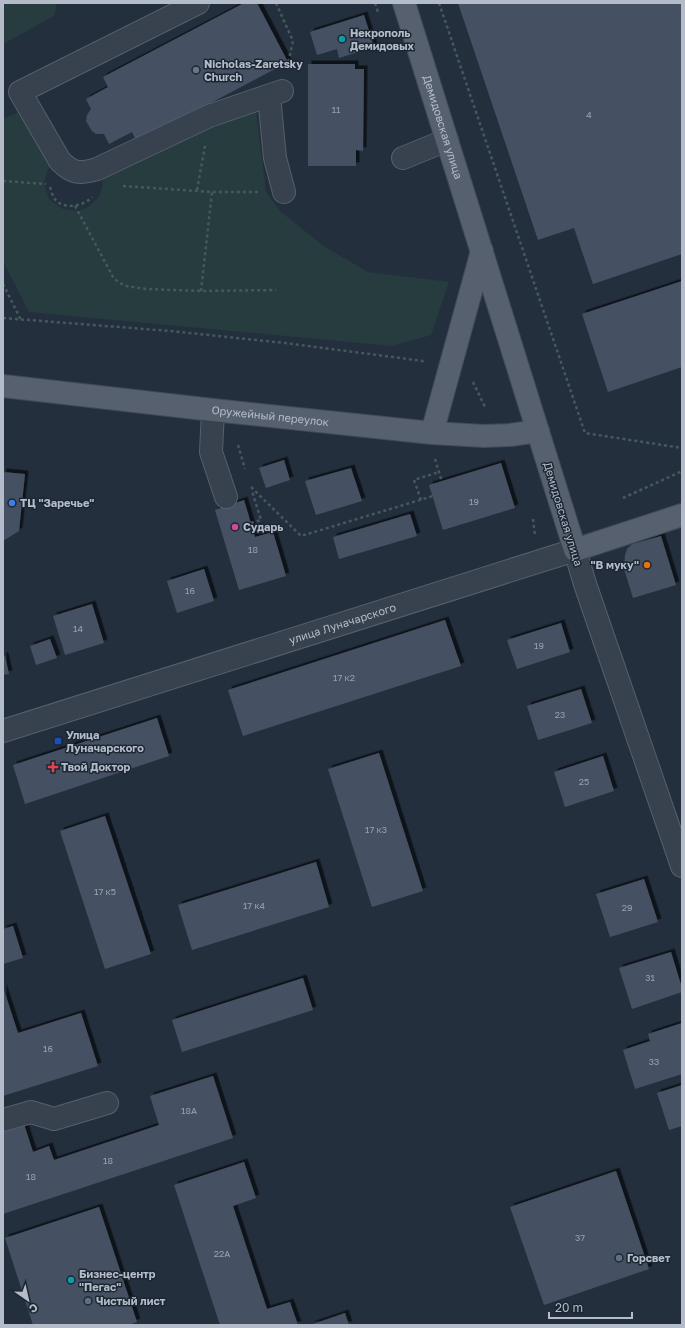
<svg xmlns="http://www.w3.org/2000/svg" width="685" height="1328" font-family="'Golos Text',sans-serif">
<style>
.green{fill:#263c3f}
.building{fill:#455162;filter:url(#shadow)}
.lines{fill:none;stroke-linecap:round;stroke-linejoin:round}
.minor-casing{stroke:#565f6c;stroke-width:24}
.major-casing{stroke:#414a57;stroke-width:24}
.path{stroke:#44595c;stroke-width:2.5;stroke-dasharray:3 3;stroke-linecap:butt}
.minor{stroke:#38414e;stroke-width:22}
.major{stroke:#56606e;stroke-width:22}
.culture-dot{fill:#0f9aa8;stroke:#1d2633;stroke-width:1.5}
.worship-dot{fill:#6b7280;stroke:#1d2633;stroke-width:1.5}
.shop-dot{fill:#3f7fe0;stroke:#1d2633;stroke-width:1.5}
.hotel-dot{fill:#d1479c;stroke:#1d2633;stroke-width:1.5}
.food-dot{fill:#e8710a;stroke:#1d2633;stroke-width:1.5}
.transit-dot{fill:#1a4fb4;stroke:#1d2633;stroke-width:1.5}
.health-dot{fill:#e0444e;stroke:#1d2633;stroke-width:1.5}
.service-dot{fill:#5c6f8a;stroke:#1d2633;stroke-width:1.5}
.labels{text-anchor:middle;stroke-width:3;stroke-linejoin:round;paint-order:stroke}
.number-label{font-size:9px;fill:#98a1af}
.poi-label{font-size:11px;font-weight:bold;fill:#b4bcc9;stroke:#1d2633;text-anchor:start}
.street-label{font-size:11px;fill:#b4bcc9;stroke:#1d2633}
</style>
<defs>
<filter id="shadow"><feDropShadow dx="3.5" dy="-3.5" stdDeviation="0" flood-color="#0009"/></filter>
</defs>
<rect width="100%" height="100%" fill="#242f3e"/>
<path class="green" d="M3 3H57L54 16 3 44Z
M24 110 53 162 47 171 44 184 49 199 63 209 78 211 88 207 99 197 103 185 102 172 208 128 256 112 266 192 281 212 325 247 368 272 449 282 431 335 392 346 29 312 3 261V119Z"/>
<path class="building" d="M244 3H257L288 62 137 142 132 132 109 144 104 134H96L92 131 86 121 87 115 91 109 86 99 108 87 103 77Z
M458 3H682V254L593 284 574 228 538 240Z
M364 15 374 47 339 58 337 49 317 55 310 32Z
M308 64H355V69H364L363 151 356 150V166H308Z
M682 281V367L608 392 582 314Z
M284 460 290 480 266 488 259 468Z
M501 463 515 508 443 530 429 485Z
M351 468 362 501 316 515 305 481Z
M3 472 25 474 19 531 3 541Z
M244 500 255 537 273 532 286 576 239 590 215 510Z
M410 514 417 536 339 559 333 537Z
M661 536 676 585 633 598 624 569 625 555 627 549 632 544Z
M204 569 214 601 177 613 167 581Z
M92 604 104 643 65 655 53 616Z
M445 620 461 666 243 736 228 690Z
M561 623 570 652 517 669 507 640Z
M50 639 57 658 36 665 30 646Z
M3 656H5L9 674 3 675Z
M581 689 592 723 538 740 527 706Z
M157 718 169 756 25 804 13 765Z
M379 753 423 891 372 907 328 769Z
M603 756 614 791 565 807 554 772Z
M105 816 151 954 105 969 60 831Z
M316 862 329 907 192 950 178 905Z
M644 879 658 922 610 937 596 894Z
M13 926 23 958 3 964V929Z
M671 952 682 988V992L632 1009 619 968Z
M303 978 313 1010 182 1052 172 1020Z
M3 987 18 1033 81 1013 98 1066 3 1096Z
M682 1023V1074L635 1089 623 1050 650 1041 648 1034Z
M213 1076 233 1138 3 1214V1127L23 1121 33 1152 49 1146 54 1160 159 1125 150 1096Z
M682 1085V1126L669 1130 657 1093Z
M244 1162 256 1198 233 1206 267 1309 290 1302 298 1325H220L174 1185Z
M616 1171 649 1269 544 1305 510 1207Z
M99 1207 137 1322 129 1325H33L5 1238Z
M345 1313 349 1325H310Z"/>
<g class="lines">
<g class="minor-casing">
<g id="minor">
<path d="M198 3 20 92 60 161C73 174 80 174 97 169L209 116 282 91"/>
<path d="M269 96 275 158 284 192"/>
<path d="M403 158 447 140"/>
<path d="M213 410 211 452 226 497"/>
<path id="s1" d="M3 731 575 550 585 584 682 866"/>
<path d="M3 1120 31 1112 54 1119 107 1103"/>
</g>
</g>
<g class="major-casing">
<g id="major">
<path id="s2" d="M404 3 575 550 682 515"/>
<path id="s3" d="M3 386 213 410 432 433 484 436 510 435 538 431"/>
<path d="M432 433 482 251"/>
</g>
</g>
<path class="path" d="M276 3 293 41 287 68
M375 3 378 12
M439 3 585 433 682 448
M3 181 46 184
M123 186 212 192H258
M50 187C51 190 52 194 53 196 60 211 83 207 92 197
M197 190 205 146
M75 206 113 277 118 282 126 286 146 289 201 291 276 290
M3 284 21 320
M201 291 212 192
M3 318 170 331 285 343 423 361 425 359
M473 382 485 407
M238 445 245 469
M435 459 442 482
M251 487 301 536 433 496
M623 498 682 471
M421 500 414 480 439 472
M533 519 535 536
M251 523 261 520 252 491"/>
<use href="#minor" class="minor"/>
<use href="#major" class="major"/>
</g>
<g class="culture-dot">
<circle cx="342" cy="39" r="4"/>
<circle cx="71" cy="1280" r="4"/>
</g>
<circle class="worship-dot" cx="196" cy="70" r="4"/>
<circle class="shop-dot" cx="12" cy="503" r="4"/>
<circle class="hotel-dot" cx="235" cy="527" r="4"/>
<circle class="food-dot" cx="647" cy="565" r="4"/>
<rect class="transit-dot" x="54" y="737" width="8" height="8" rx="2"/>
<path class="health-dot" d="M51 761h4v4h4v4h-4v4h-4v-4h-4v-4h4z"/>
<g class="service-dot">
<circle cx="619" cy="1258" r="4"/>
<circle cx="88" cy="1301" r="4"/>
</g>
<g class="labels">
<g class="number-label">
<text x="336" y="113">11</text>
<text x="589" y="118">4</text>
<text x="474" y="505">19</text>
<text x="253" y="553">18</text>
<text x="190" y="594">16</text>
<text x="78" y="632">14</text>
<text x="539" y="649">19</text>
<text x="344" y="681">17 к2</text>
<text x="560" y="718">23</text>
<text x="584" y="785">25</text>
<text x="376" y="833">17 к3</text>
<text x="105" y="895">17 к5</text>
<text x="254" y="909">17 к4</text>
<text x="627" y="911">29</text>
<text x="650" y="981">31</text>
<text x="48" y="1052">16</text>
<text x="654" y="1065">33</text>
<text x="189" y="1114">18А</text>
<text x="108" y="1164">18</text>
<text x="31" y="1180">18</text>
<text x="580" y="1241">37</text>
<text x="222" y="1257">22А</text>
</g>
<g class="poi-label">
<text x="350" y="37">Некрополь<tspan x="350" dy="13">Демидовых</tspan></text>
<text x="204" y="68">Nicholas-Zaretsky<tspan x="204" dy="13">Church</tspan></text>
<text x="20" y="507">ТЦ "Заречье"</text>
<text x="243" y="531">Сударь</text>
<text x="639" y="569" text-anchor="end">"В муку"</text>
<text x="66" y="739">Улица<tspan x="66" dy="13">Луначарского</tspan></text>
<text x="61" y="771">Твой Доктор</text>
<text x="627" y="1262">Горсвет</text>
<text x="79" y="1278">Бизнес-центр<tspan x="79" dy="13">"Пегас"</tspan></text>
<text x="96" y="1305">Чистый лист</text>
</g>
<g class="street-label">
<text dy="4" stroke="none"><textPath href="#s2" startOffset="130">Демидовская улица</textPath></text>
<text dy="4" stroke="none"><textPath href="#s3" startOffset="269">Оружейный переулок</textPath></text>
<text transform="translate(563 514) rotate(73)" y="4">Демидовская улица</text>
<text dy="4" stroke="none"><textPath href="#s1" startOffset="356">улица Луначарского</textPath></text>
</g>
</g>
<rect width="685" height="1328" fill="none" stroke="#b4bcc9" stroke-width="8"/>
<g transform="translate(28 1300) rotate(146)" stroke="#1d2633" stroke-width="3" paint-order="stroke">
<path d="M0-3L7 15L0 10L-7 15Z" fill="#b4bcc9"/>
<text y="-6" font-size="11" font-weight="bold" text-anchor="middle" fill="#b4bcc9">С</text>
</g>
<path d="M549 1312v6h83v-6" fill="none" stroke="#b4bcc9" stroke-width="2"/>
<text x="555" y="1312" font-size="12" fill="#b4bcc9" stroke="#1d2633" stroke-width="3" paint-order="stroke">20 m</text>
</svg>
